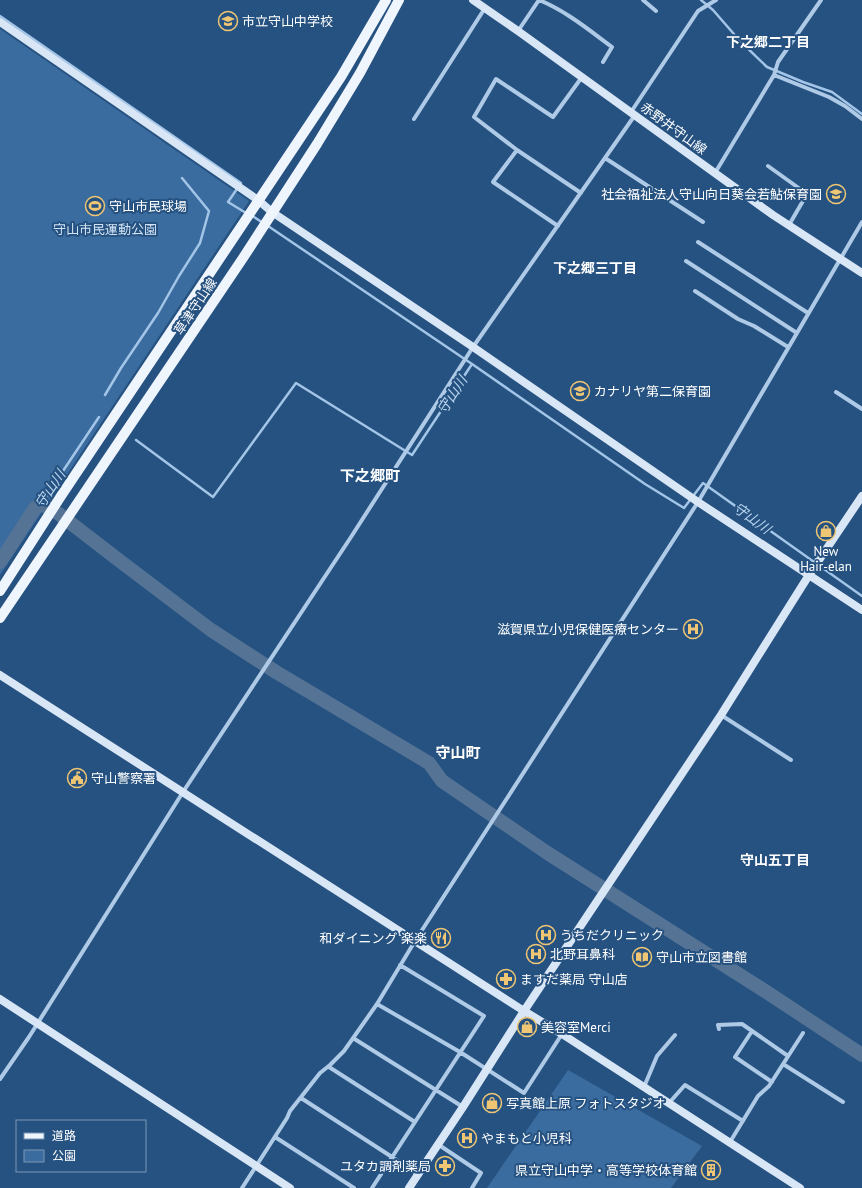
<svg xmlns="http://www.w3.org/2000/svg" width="862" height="1188" font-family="'PT Sans','Noto Sans JP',sans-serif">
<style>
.green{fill:#3b6c9f}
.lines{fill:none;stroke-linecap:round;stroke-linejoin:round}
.stream{stroke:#a3c5e7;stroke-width:2.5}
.river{stroke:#547395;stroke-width:14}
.street{stroke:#aecae6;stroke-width:4}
.secondary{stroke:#d8e6f6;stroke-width:8}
.primary{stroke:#eff5fd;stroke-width:10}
.labels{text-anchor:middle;stroke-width:4;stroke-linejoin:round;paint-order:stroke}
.poi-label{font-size:13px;fill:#fff;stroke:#265281;text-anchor:start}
.street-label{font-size:13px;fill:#fff;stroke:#265281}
.park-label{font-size:13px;fill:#d1e3f5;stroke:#265281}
.neighbourhood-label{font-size:14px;font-weight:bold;fill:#fff;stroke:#265281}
.water-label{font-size:14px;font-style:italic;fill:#b9d4ee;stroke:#265281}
.quarter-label{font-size:15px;font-weight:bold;fill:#fff;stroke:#265281}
</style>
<rect width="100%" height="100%" fill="#265281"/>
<path class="green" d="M0 29 249 201 0 575Z
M568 1070 702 1146 671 1188H487Z"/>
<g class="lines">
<path class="stream" d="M701 0 713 10 740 41 767 67 803 82 832 92 862 114
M0 16 241 183 228 202 246 213
M251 215 263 223
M268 226 472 364 645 484 684 508 703 483 862 596
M105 395 121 368 158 313 179 276 200 243 209 211 182 178
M136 440 213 497 296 383 412 455 472 364
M41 504 99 417"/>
<path class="river" d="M0 562 35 508 41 504 59 514 116 558 211 630 276 672 429 763 442 781 549 854 765 991 862 1055"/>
<path class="street" d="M539 0C566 11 589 30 612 47L603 62
M643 0 656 11
M518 31 539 0
M774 75 829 97 845 106 862 119
M631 112 698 11 716 0
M414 119 485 8
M517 150 493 182 558 226
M605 158 703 222
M768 166 807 194 789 225
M715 173 774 75 778 62 821 0
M581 193 517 150 474 117 496 79 553 117 582 77
M698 242 808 313
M686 261 797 333
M695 291 738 319 754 326 788 347
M836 392 862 409
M721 715 791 760
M377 1004 460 1052 524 1093 562 1034
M719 1029 718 1025 742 1024 788 1056
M752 1031 735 1057 772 1082
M353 1038 463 1107
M783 1064 843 1102
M329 1067 415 1122
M0 1079 29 1037 183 792 351 537 473 347 635 115
M644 1087 657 1056 675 1035
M301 1098 392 1157 418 1175
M669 1103 685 1085 743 1121
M275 1137 354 1188
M730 1142 758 1096 769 1086 803 1033
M439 1145 481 1173 472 1188
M242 1188 287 1118 290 1111 320 1073 330 1065 344 1051 377 1004 415 941 698 502 862 222
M372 1188 484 1016 400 965"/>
<path class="secondary" d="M473 0 518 31 773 215 862 273
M0 22 258 200 272 212 473 347 698 502 862 610
M0 675 524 1011 562 1034 800 1188
M0 999 290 1188
M409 1188 463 1107 524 1011 721 715 809 575 862 496"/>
<path class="primary" d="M0 591 61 496 341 77 386 0
M0 618 243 258 317 144 360 73 399 0"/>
</g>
<defs>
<g id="school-ring" transform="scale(1)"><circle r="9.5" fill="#265281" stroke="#efc673" stroke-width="1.5"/><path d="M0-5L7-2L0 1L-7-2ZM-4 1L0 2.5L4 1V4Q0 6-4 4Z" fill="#efc673"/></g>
<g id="stadium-ring" transform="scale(1)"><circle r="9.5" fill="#265281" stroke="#efc673" stroke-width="1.5"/><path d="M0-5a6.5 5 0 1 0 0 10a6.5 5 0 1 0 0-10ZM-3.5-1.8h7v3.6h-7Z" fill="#efc673"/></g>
<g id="shop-ring" transform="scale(1)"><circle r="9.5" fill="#265281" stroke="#efc673" stroke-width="1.5"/><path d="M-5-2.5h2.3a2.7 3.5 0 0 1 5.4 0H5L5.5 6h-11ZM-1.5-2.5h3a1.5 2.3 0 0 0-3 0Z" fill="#efc673"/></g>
<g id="hospital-ring" transform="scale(1)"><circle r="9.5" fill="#265281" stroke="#efc673" stroke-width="1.5"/><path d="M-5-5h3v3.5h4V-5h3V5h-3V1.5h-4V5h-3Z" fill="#efc673"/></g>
<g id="civic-ring" transform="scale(1)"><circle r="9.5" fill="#265281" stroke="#efc673" stroke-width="1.5"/><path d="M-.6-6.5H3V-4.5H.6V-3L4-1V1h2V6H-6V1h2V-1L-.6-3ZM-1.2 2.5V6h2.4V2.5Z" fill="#efc673"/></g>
<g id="restaurant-ring" transform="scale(1)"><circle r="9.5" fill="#265281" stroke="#efc673" stroke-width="1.5"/><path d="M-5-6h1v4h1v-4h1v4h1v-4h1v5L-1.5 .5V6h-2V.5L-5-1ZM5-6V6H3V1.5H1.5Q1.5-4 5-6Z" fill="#efc673"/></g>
<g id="library-ring" transform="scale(1)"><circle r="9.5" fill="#265281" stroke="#efc673" stroke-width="1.5"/><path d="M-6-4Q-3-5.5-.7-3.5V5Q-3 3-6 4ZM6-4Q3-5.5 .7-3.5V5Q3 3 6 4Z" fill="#efc673"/></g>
<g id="pharmacy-ring" transform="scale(1)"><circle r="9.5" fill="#265281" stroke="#efc673" stroke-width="1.5"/><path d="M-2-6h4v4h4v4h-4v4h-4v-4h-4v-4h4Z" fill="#efc673"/></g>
<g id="building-ring" transform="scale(1)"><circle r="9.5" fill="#265281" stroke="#efc673" stroke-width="1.5"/><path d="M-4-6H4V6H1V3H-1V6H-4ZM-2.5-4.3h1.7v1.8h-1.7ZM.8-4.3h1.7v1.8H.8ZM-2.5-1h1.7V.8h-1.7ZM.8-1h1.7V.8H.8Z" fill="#efc673"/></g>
</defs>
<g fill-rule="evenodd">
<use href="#school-ring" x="228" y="21"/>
<use href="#school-ring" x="836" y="194"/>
<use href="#stadium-ring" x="95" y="206"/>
<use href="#school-ring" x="580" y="391"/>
<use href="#shop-ring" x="826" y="531"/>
<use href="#hospital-ring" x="693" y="629"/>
<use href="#civic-ring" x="77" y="778"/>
<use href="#hospital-ring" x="546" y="935"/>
<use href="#restaurant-ring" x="441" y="938"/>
<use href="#hospital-ring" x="536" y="954"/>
<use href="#library-ring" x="642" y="957"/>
<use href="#pharmacy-ring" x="506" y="979"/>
<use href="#shop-ring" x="527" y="1027"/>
<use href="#shop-ring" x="492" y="1103"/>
<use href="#hospital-ring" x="467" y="1138"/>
<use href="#pharmacy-ring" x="445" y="1166"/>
<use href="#building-ring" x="711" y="1170"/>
</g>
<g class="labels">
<g class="poi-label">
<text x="242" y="26">市立守山中学校</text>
<text x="822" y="199" text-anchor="end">社会福祉法人守山向日葵会若鮎保育園</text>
<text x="109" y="211">守山市民球場</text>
<text x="594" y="396">カナリヤ第二保育園</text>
<text x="826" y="556" text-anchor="middle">New<tspan x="826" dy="15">Hair-elan</tspan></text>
<text x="679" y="634" text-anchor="end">滋賀県立小児保健医療センター</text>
<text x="91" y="783">守山警察署</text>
<text x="560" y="940">うちだクリニック</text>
<text x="427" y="943" text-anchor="end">和ダイニング 楽楽</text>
<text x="550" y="959">北野耳鼻科</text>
<text x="656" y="962">守山市立図書館</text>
<text x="520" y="984">ますだ薬局 守山店</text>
<text x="541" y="1032">美容室Merci</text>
<text x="506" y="1108">写真館上原 フォトスタジオ</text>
<text x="481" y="1143">やまもと小児科</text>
<text x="431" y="1171" text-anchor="end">ユタカ調剤薬局</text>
<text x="697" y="1175" text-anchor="end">県立守山中学・高等学校体育館</text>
</g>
<g class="street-label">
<text transform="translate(674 128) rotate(36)" y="5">赤野井守山線</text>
<text transform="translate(195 306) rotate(-56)" y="5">草津守山線</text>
</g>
<g class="park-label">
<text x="105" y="234">守山市民運動公園</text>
</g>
<g class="neighbourhood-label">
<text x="768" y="47">下之郷二丁目</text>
<text x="595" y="273">下之郷三丁目</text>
<text x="775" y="865">守山五丁目</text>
</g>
<g class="water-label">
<text transform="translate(452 395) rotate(-57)" y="5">守山川</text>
<text transform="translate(50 489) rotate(-56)" y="5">守山川</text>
<text transform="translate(752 518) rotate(36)" y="5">守山川</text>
</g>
<g class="quarter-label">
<text x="370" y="481">下之郷町</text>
<text x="458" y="758">守山町</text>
</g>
</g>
<rect x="16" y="1120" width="130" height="52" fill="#265281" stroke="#7d97b3"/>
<rect x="24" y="1133" width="20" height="6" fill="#eff5fd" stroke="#7d97b3"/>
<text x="52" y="1140" font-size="12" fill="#ffffff">道路</text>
<rect x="24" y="1150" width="20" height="12" fill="#3b6c9f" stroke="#7d97b3"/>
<text x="52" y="1160" font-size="12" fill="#ffffff">公園</text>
</svg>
